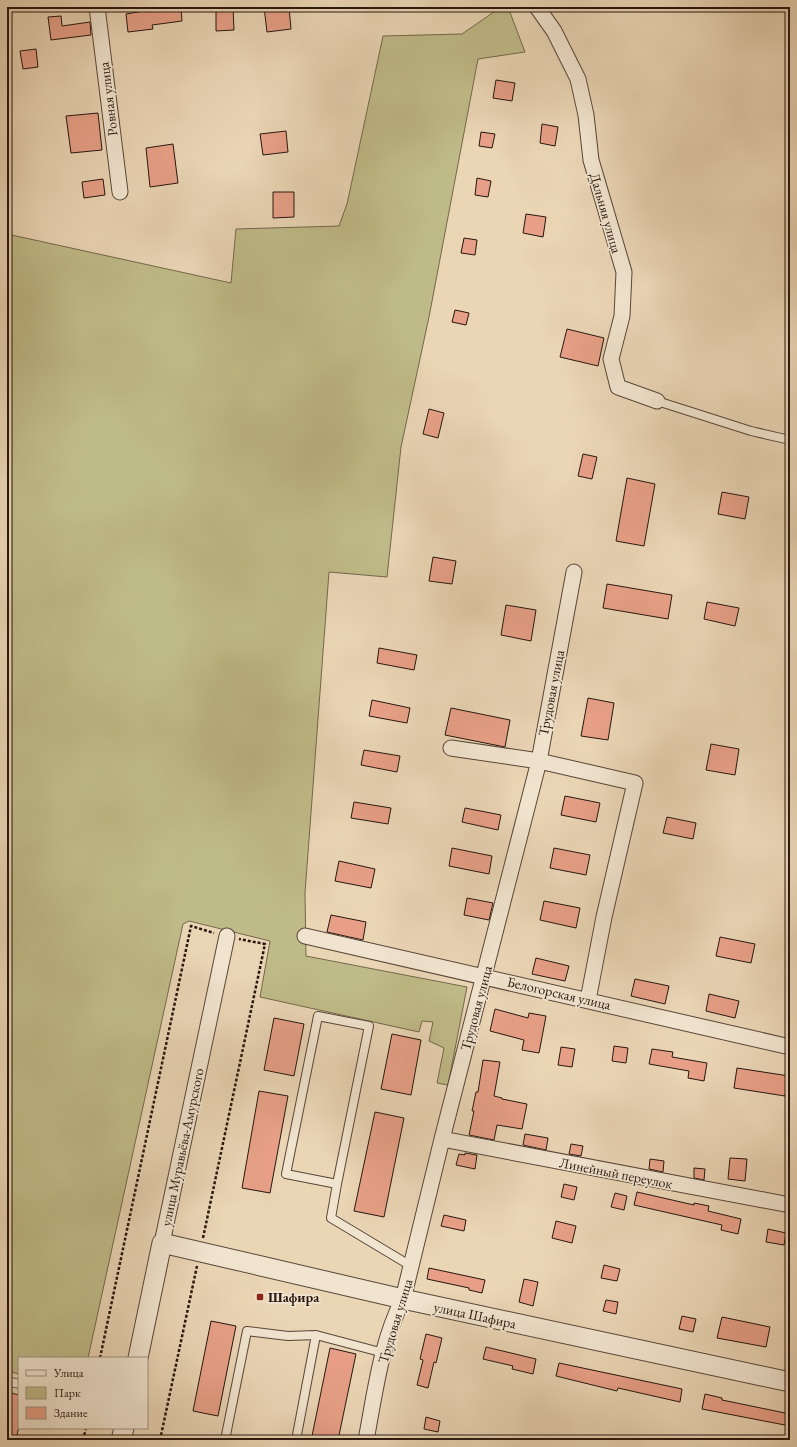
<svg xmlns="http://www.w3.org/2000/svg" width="797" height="1447" font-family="'EB Garamond',serif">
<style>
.green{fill:#bfbb88;stroke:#73684c}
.building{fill:#e7a087;stroke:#27160f}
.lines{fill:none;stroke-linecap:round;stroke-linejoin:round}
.service-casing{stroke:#584638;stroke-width:10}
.minor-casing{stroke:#584638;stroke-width:17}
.tertiary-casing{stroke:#584638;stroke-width:21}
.path{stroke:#27160f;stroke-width:2.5;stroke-dasharray:3 2;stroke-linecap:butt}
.service{stroke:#f1e4cf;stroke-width:8}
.minor{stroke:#f1e4cf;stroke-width:15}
.tertiary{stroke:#f1e4cf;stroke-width:19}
.poi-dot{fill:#8f2418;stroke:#f1e4cf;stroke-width:1.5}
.labels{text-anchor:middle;stroke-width:3.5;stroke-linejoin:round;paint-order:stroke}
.street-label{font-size:14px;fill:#27160f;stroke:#f1e4cf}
.poi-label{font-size:14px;font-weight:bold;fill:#27160f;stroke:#f1e4cf;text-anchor:start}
</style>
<rect width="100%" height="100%" fill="#ead5b5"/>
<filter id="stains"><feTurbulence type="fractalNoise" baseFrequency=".005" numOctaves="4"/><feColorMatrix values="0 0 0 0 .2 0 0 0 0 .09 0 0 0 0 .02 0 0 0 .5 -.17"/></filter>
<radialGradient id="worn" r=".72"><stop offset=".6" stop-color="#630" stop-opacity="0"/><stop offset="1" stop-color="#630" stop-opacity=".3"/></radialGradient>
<path class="green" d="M501 7H508L525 52 478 59 429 317 401 447 387 577 329 572 305 893 306 956 467 987 448 1085 437 1083 444 1048 429 1041 433 1022 422 1021 419 1032 260 997 270 941 189 921 183 924 88 1358H19V1374L7 1371V234L231 283 236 229 339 226 347 204 383 36 462 34Z"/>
<path class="building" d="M167 7H181L182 21 152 25 153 29 128 32 126 14Z
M216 7H233L234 30 216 31Z
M264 7H289L291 29 267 32Z
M61 16 62 26 90 22 91 35 51 40 48 17Z
M36 49 38 67 23 69 20 51Z
M496 80 515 83 512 101 493 98Z
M98 113 102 150 71 153 66 116Z
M542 124 558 127 555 146 540 143Z
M286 131 288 152 263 155 260 134Z
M481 132 495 134 492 148 479 146Z
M173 144 178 183 150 187 146 148Z
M477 178 491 181 488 197 475 195Z
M103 179 105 195 84 198 82 182Z
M273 192H294V217L273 218Z
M526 214 546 217 543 237 523 233Z
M464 238 477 240 475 255 461 253Z
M455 310 469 313 466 325 452 322Z
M567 329 604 338 598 366 560 357Z
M429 409 444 413 438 438 423 434Z
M583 454 597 457 592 479 578 476Z
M627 478 655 484 644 546 616 541Z
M722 492 749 497 745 519 718 514Z
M433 557 456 561 452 584 429 581Z
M607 584 672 595 668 619 603 608Z
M707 602 739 608 735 626 704 619Z
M506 605 536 610 531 641 501 635Z
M379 648 417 655 414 670 377 663Z
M588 698 614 703 608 740 581 736Z
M372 700 410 708 407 723 369 716Z
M451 708 510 720 505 747 445 735Z
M711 744 739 749 735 775 706 770Z
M364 750 400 756 397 772 361 765Z
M565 796 600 803 596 822 561 815Z
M354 802 391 808 388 824 351 818Z
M465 808 501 815 498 830 462 822Z
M667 817 696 823 693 839 663 833Z
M452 848 492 856 489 874 449 866Z
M554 848 590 855 586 875 550 868Z
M339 861 375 869 371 888 335 881Z
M467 898 493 903 489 920 464 915Z
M544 901 580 908 576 928 540 920Z
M331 915 366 922 363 940 327 932Z
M720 937 755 944 751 963 716 956Z
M536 958 569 966 565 981 532 974Z
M635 979 669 986 665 1004 631 996Z
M709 994 739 1001 735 1018 706 1011Z
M495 1009 528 1018 529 1013 546 1016 539 1053 522 1050 524 1040 490 1031Z
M274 1018 304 1024 294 1076 264 1070Z
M392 1034 421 1040 411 1095 381 1089Z
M614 1046 628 1048 626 1063 612 1061Z
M561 1047 575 1049 572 1067 558 1065Z
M652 1049 673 1052 672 1057 707 1063 704 1081 688 1078 689 1071 649 1064Z
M483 1060 500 1062 494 1096 502 1098V1099L527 1104 522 1129 497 1125 494 1140 469 1135 474 1111H472L476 1092H478Z
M737 1068 789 1076 785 1096 734 1088Z
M259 1091 288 1096 270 1193 242 1188Z
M375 1112 404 1118 384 1217 354 1211Z
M525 1134 548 1138 546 1150 523 1145Z
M571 1144 583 1146 581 1156 569 1154Z
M465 1153 477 1155 475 1169 456 1165 459 1154 465 1155Z
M730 1158 747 1159 745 1181 728 1179Z
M650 1159 664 1161 663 1172 649 1169Z
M694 1168 705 1169 704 1180 694 1178Z
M564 1184 577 1187 574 1200 561 1197Z
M637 1192 694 1205V1203L709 1206 708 1211 741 1219 738 1234 721 1230 722 1225 634 1205Z
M615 1193 627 1196 624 1210 611 1207Z
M444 1215 466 1220 464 1231 441 1226Z
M556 1221 576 1226 572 1243 552 1238Z
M768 1229 786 1233 784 1245 766 1242Z
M604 1265 620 1269 617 1281 601 1278Z
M429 1268 485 1280 482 1293 469 1290V1288L427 1279Z
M524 1279 538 1282 533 1306 519 1302Z
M606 1300 618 1302 616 1314 603 1311Z
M682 1316 696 1319 693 1332 679 1329Z
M722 1317 770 1327 766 1347 717 1338Z
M211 1321 236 1326 218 1416 193 1411Z
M426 1334 442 1338 436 1363 434 1362 428 1388 417 1385 423 1360 420 1359Z
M486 1347 536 1359 533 1374 512 1369 513 1366 483 1359Z
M330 1348 356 1354 338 1440 312 1436Z
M559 1363 682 1389 680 1402 618 1388 617 1391 556 1376Z
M7 1392 19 1395V1426L16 1440H7Z
M705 1394 722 1398V1400L790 1414V1426L702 1409Z
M426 1417 440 1421 438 1432 424 1429Z"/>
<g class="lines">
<g class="service-casing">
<path id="service" d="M657 401 751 431 790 440
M337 1184 369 1026 318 1016 286 1174 337 1184 331 1218 411 1266
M7 1381 19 1384
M225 1440 247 1331 288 1336 316 1335 384 1353
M296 1440 316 1335"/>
</g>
<g class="minor-casing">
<path id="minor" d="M97 7 120 192
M537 7 554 31 578 79 586 115 591 160 624 272 622 316 611 359 618 387 657 401
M451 748 539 761 635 783 604 917 588 1000
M305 936 790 1047
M442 1139 790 1205
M162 1243 227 936
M366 1440C375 1393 381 1342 403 1299L442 1139 539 761 574 572"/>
</g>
<g class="tertiary-casing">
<path id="tertiary" d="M138 1358 162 1243 403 1299 790 1382
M121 1440 124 1428"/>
</g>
<path class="path" d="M203 1238 265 944 239 939
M100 1358 191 926 214 933
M83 1440 86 1428
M160 1440 197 1266"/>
<use href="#service" class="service"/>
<use href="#minor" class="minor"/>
<use href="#tertiary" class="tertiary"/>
</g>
<rect class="poi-dot" x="256" y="1293" width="8" height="8" rx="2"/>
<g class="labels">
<g class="street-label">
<text transform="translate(108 99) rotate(-97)" y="5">Ровная улица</text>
<text transform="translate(606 213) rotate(74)" y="5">Дальняя улица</text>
<text transform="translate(551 693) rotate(-79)" y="5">Трудовая улица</text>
<text transform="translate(559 993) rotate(13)" y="5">Белогорская улица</text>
<text transform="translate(476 1008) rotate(-75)" y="5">Трудовая улица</text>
<text transform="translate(182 1147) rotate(-78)" y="5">улица Муравьёва-Амурского</text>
<text transform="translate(616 1173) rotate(11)" y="5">Линейный переулок</text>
<text transform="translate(475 1315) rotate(12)" y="5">улица Шафира</text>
<text transform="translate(395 1321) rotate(-73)" y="5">Трудовая улица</text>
</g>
<g class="poi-label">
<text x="268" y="1302">Шафира</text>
</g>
</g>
<rect width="797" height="1447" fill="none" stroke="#ead5b5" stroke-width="24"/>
<rect x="8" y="8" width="781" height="1431" fill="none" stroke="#27160f" stroke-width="2"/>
<rect x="12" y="12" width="773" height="1423" fill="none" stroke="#27160f"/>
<rect x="18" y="1357" width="130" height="72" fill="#f1e4cf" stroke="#a09282"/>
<rect x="26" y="1370" width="20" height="6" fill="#f1e4cf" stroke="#a09282"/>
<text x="54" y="1377" font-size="12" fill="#27160f">Улица</text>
<rect x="26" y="1387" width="20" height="12" fill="#bfbb88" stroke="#a09282"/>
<text x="54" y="1397" font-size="12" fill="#27160f">Парк</text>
<rect x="26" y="1407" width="20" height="12" fill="#e7a087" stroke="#a09282"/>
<text x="54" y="1417" font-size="12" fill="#27160f">Здание</text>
<rect width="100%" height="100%" filter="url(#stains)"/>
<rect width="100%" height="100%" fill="url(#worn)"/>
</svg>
